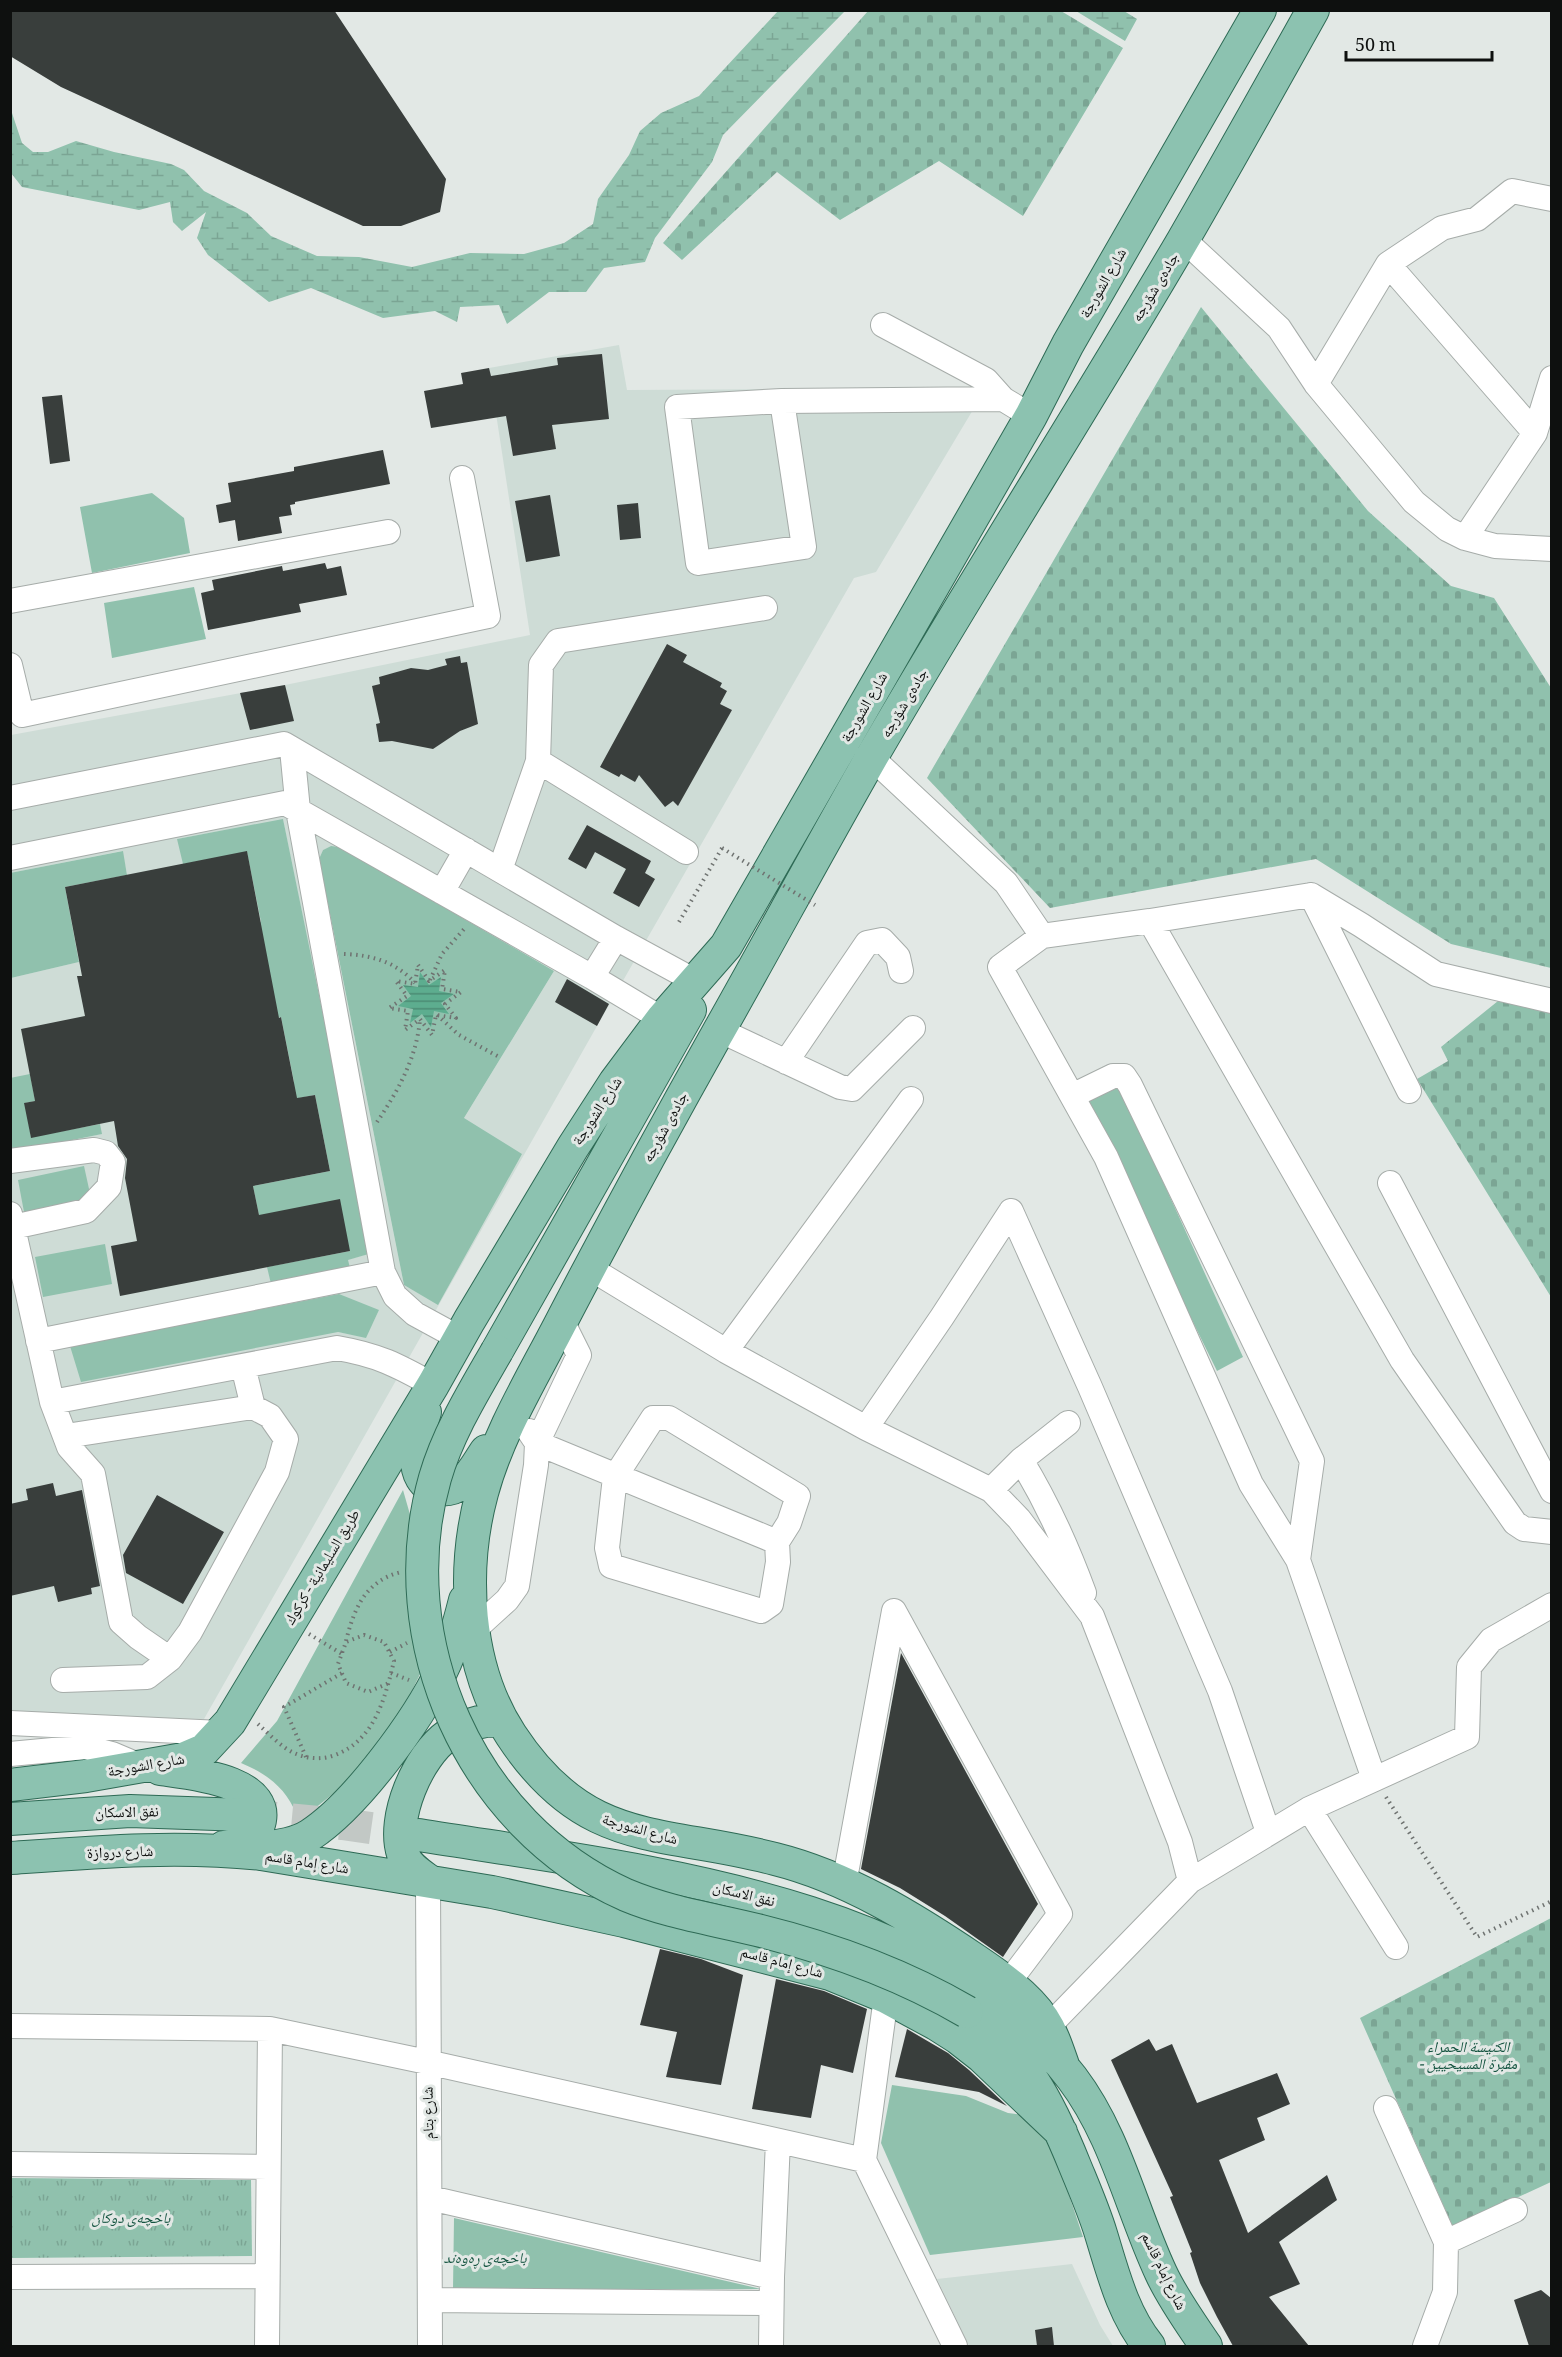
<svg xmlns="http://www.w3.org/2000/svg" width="1562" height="2357" font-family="Georgia,'Noto Naskh Arabic',serif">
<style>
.built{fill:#cedcd6;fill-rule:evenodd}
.wetland{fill:url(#wetland-marsh)}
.cemetery{fill:url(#cemetery-stones)}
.park{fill:url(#park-tufts)}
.garden{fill:#90c1ad}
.water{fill:url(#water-rules)}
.building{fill:#393e3c}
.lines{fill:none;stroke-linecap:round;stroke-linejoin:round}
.major-tunnel{stroke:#c2c8c5;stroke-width:32;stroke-dasharray:32 16;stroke-linecap:butt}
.minor-casing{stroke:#a6aca9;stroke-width:26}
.major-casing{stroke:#2e6a55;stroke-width:34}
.path{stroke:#6f7371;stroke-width:4;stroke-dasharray:1.5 4.5;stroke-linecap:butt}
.minor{stroke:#fff;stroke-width:24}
.major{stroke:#8cc2b0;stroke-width:32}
.major-bridge-casing{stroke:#2e6a55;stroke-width:34;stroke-linecap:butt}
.path-bridge{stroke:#6f7371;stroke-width:4;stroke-dasharray:1.5 4.5;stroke-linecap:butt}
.major-bridge{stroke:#8cc2b0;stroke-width:32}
.labels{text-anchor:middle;stroke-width:6;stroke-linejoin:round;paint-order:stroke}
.street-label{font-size:15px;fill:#0e100f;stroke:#e2e8e5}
.park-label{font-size:15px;font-style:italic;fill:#145440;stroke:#e2e8e5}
</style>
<defs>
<pattern id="wetland-marsh" width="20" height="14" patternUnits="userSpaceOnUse" patternTransform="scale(1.5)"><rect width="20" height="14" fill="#90c1ad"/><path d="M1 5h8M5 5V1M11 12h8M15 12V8" fill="none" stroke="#7ba594"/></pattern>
<pattern id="cemetery-stones" width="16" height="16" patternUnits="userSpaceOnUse" patternTransform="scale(1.5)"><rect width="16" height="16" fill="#90c1ad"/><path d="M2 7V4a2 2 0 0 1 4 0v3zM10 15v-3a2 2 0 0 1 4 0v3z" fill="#7ba594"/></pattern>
<pattern id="park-tufts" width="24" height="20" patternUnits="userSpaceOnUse" patternTransform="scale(1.5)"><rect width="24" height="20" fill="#90c1ad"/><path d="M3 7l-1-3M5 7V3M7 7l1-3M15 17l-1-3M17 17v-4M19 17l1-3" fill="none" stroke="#7ba594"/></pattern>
<pattern id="water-rules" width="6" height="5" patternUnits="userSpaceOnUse" patternTransform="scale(1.5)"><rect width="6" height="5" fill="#5dad8f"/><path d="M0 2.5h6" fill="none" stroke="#4b8b73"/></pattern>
</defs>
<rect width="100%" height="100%" fill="#e2e8e5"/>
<path class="built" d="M619 345 627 390 986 388 876 572 854 578 597 1026 204 1719 11 1715 10 1141 13 1152 101 1134 99 1124 31 1138 24 1103 30 1075 11 1078V978L79 962 65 887 127 874 122 851 11 873V735L285 685 530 635 489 368ZM283 820 371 1253 347 1260 350 1268 271 1284 268 1267 350 1251 340 1199 253 1186 330 1171 315 1095 251 1107 294 1082 281 1017 213 1031 274 993 266 950 193 936 261 922 247 851 177 839ZM331 846 340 847 554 971 464 1118 438 1304 404 1285 319 859 323 850ZM379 1310 366 1337 338 1332Z
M1072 2264 1100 2325 1113 2346H969L937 2279Z"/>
<path class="wetland" d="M778 11H845L723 135 712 162 655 238 645 262 604 268 586 292H549L507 324 499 305 460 307 457 322 435 311 383 318 311 288 269 302 208 255 197 238 206 212 182 231 173 222 170 202 139 210 22 187 11 173V110L22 143 33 152H48L76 141 114 152 171 164 184 170 204 191 247 213 271 236 317 256 359 257 412 267 470 253 524 254 564 243 593 224 598 199 629 155 640 131 661 113 699 96Z
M1076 11H1124L1137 19 1125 41Z"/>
<path class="cemetery" d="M868 11H1061L1123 48 1023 216 939 161 840 220 777 172 682 260 663 243Z
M1201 307 1368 511 1451 586 1494 598 1551 688V968L1451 944 1316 859 1050 908 927 778Z
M1498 1001 1551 1012V1297L1417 1079 1448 1061 1441 1047Z
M1551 1918V2182L1453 2227 1360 2018Z"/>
<path class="park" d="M10 2178 251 2180 252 2256 11 2258Z"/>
<path class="garden" d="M152 493 184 518 190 553 92 573 80 507Z
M194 587 206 639 112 658 104 603Z
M283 819 372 1253 348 1260 350 1268 271 1284 267 1267 350 1251 259 1215 253 1186 330 1171 315 1095 250 1107 294 1082 281 1017 213 1031 192 936 261 922 247 852 183 864 177 839Z
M331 846 340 847 554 971 464 1118 522 1154 438 1305 404 1285 319 859 323 850Z
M123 851 127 875 65 887 79 962 11 978 10 873Z
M30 1074 35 1101 25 1103 31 1137 100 1124 102 1134 13 1152 10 1141V1078Z
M1118 1083 1243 1357 1217 1371 1085 1102Z
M84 1166 91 1198 24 1212 18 1180Z
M105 1244 112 1284 43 1297 35 1257Z
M339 1294 379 1310 366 1338 338 1332 81 1382 70 1346Z
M403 1490 415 1532 423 1668 402 1711 377 1749 344 1785 299 1821C289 1791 270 1775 241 1763L277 1721Z
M892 2085 966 2096 1008 2113 1031 2116 1054 2150 1083 2237 930 2255 881 2143Z
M454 2218 761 2289 453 2290Z"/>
<path class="water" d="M420 972 429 985 441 977 439 991 454 994 441 1003 449 1014 434 1011 431 1027 422 1014 410 1023 413 1009 398 1006 411 996 403 985 418 987Z"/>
<path class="building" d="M10 10H334L446 179 440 212 401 226H363L61 87 10 56Z
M602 354 609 419 552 425 556 449 513 456 506 416 431 428 424 391 463 384 461 373 489 368 491 376 558 365 557 358Z
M62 395 70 461 50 464 42 397Z
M383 450 390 484 295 502V504L290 505 292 515 279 517 282 533 238 541 235 520 219 523 216 505 231 502 228 483 294 471V467Z
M550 495 560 556 526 562 515 501Z
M638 503 641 538 620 540 617 505Z
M325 563 327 569 341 566 347 595 299 604 301 612 208 630 201 593 214 590 212 580 282 566 283 571Z
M667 644 687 655 683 662 722 683 720 687 727 691 720 704 732 710 678 806 673 801 665 807 639 775 635 782 621 774 619 777 600 767Z
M460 656 461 663 467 662 478 724 460 731 433 749 392 741 379 742 376 724 380 723 372 686 380 684 379 677 411 668 428 670 447 665 445 659Z
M285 685 294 721 250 730 240 693Z
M587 825 651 861 645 873 655 879 639 907 613 893 626 869 595 852 586 869 568 859Z
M247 851 279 1018 281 1017 297 1098 315 1095 330 1171 253 1186 259 1215 340 1199 350 1251 120 1296 111 1246 137 1241 125 1178 127 1159 118 1146 114 1121 31 1138 24 1103 35 1101 21 1029 85 1016 77 976H82L65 887Z
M567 979 609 1004 597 1026 555 1002Z
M53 1483 56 1496 82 1490 100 1586 91 1588 92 1594 58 1602 54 1586 10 1596V1504L28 1500 26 1489Z
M157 1495 224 1532 183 1604 126 1573 123 1555Z
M901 1653 1038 1904 1003 1957 945 1916 900 1888 861 1869Z
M660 1949 701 1959 743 1975 721 2085 666 2077 677 2032 640 2025Z
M776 1979 824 1991 867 2009 853 2073 821 2065 811 2118 752 2109Z
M907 2029 948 2053 969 2070 1007 2106 979 2092 895 2077Z
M1149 2039 1156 2051 1172 2044 1197 2103 1277 2073 1290 2104 1257 2118 1265 2140 1219 2160 1248 2233 1327 2175 1337 2200 1279 2242 1300 2284 1269 2297 1309 2346H1233L1217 2317 1200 2283 1190 2253 1192 2252 1170 2197 1173 2196 1111 2060Z
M1541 2290 1551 2298V2346H1529L1514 2300Z
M1052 2327 1054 2346H1037L1035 2330Z"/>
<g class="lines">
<path class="major-tunnel" d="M244 1815 342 1824 419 1835"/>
<g class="minor-casing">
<path id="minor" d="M1183 239 1279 328 1316 384 1414 502 1447 529 1465 538 1495 546 1552 549
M1388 264 1535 433
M883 325 986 380 1003 399
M1316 384 1388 264 1442 228 1477 219 1512 191 1552 199
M782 401 677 407 698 563 804 547 782 401 1003 399 1031 416
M1465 538 1535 433 1552 378
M10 601 388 532
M10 665 22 715 488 616 462 478
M292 749 298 810 383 1272 395 1296 415 1314 459 1338
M872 758 1006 883 1042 936
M538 761 686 852
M10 798 284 744 616 938 695 981
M10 858 285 803 592 977 662 1019
M500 870 538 761 541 665 558 641 765 608
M442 892 466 850
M1311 895 1409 1091
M1150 921 1402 1360 1515 1523 1524 1529 1552 1532
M592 977 616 938
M719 1030 840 1087 852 1089 913 1028
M786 1062 867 943 882 940 898 957 901 971
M1072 1096 1113 1076H1124L1130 1085 1312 1461 1298 1560
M10 1161 94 1150 106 1153 113 1162 109 1187 86 1211 13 1227
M1390 1183 1552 1491
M1011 1211 1090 1387 1220 1691 1268 1832
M10 1214 52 1402 69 1447 93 1474 121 1622 138 1637 170 1659
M588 1267 726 1351 866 1428 991 1490 1019 1519 1092 1616 1180 1842 1190 1881
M562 1321 579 1355 537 1443 777 1542 778 1562 771 1604 761 1611 611 1566 607 1548 615 1477 653 1418H669L798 1496 789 1523 777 1542
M38 1341 383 1272
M726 1351 911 1099
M52 1402 337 1348C378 1355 397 1365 433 1385
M866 1428 942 1317 1011 1211
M66 1436 253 1407
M1021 1460C1048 1504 1066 1544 1084 1593
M991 1490 1021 1460 1068 1423
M894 1611 1060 1914 1008 1983
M474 1630 507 1600 517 1586 536 1465 537 1443 529 1431
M63 1680 147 1677 170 1659 190 1632 277 1472 286 1439 270 1416 253 1407 243 1366
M10 1723 221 1733
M10 1754 85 1747 112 1754 138 1765
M1374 1779 1298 1560 1251 1484 1106 1157 1000 967 1042 936 1150 921 1311 895 1361 925 1436 974 1552 1001
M1309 1809 1396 1947
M428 1880 430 2346
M844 1884 894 1611
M886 1997 864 2160 955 2346
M10 2026 270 2029 427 2062 864 2160
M1048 2027 1190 1881 1309 1809 1467 1737 1469 1667 1491 1640 1552 1605
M1386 2108 1446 2242 1445 2292 1425 2346
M10 2164 267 2167
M430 2198 772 2277
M1446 2242 1515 2210
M10 2277 267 2276
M431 2300 771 2303
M267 2346 270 2029
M771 2346 772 2277 778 2141"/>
</g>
<g class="major-casing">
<path id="major" d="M497 1351 690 1010
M425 1412C418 1433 405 1484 439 1489 448 1491 458 1487 464 1481 473 1473 479 1461 486 1451
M160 1769C187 1773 276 1780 258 1827 253 1841 238 1846 224 1847
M10 1785 86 1776 183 1759 204 1750 230 1722 433 1385 469 1321 573 1147 615 1082 662 1019 726 946 1031 416 1068 344 1260 10
M10 1819 130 1811 244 1815
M419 1835C628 1869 935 1897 1072 2078 1116 2136 1131 2209 1161 2273 1173 2299 1190 2322 1206 2346
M262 1848C278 1846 296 1844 310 1835 357 1804 418 1720 442 1670 453 1647 459 1624 465 1600
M10 1858C94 1852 178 1845 261 1854L492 1892 624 1921 830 1974 886 1997 936 2024 958 2038 981 2056 1061 2132
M428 1880C418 1873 407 1866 403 1854 391 1818 418 1756 448 1735 464 1724 482 1721 500 1719
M967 2012C1026 2057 1048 2099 1075 2166 1084 2188 1094 2211 1101 2234 1113 2273 1123 2314 1149 2346
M1064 2068C1058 2051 1053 2034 1043 2019 1026 1994 999 1976 974 1959 913 1918 847 1877 775 1859 660 1829 586 1849 511 1735 466 1667 461 1570 482 1493 498 1434 531 1380 559 1326 610 1228 662 1132 716 1036 768 944 818 851 870 760 971 585 1081 414 1183 240 1227 164 1270 87 1313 10"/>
</g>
<path class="path" d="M679 922 722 848
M344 954C372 955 396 962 415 983
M418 965 429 981 445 970 442 989 461 992 445 1004 456 1018 436 1015 432 1035 420 1019 405 1030 408 1011 389 1008 407 996 396 981 415 984Z
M430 980 442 954 465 928
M437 1015 459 1035 501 1058
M377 1122C398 1091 417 1057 420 1019
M309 1634 342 1654
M346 1641C354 1609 365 1581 401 1572
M390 1652 407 1643
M391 1673 409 1680
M258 1724C269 1734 281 1747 294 1753 307 1759 322 1760 335 1755 375 1740 385 1698 394 1661L384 1642 364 1635 346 1642 338 1664 346 1683 368 1692 389 1683
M306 1757 284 1707 342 1673
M1386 1797 1477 1937 1552 1901"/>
<use href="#minor" class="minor"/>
<use href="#major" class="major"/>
<g class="major-bridge-casing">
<path id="major-bridge" d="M497 1351C474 1391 448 1433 435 1478 389 1640 470 1825 626 1895 669 1913 713 1919 757 1930 830 1948 902 1974 967 2012"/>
</g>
<path class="path-bridge" d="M722 848 815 905"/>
<use href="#major-bridge" class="major-bridge"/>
</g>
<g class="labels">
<g class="street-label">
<text transform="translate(1103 283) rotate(-60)" y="5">شارع الشورجة</text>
<text transform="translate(1155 287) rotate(-59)" y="5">جادەی شۆرجە</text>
<text transform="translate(904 703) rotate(-59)" y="5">جادەی شۆرجە</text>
<text transform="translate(864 707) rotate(-60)" y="5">شارع الشورجة</text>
<text transform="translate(597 1111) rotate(-57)" y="5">شارع الشورجة</text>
<text transform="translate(665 1127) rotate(-61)" y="5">جادەی شۆرجە</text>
<text transform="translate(322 1567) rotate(-59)" y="5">طريق السليمانية - كركوك</text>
<text transform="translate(146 1765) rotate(-10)" y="5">شارع الشورجة</text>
<text transform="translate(127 1812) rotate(-1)" y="5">نفق الاسكان</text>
<text transform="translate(640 1829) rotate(16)" y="5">شارع الشورجة</text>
<text transform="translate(120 1852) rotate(-2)" y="5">شارع دروازة</text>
<text transform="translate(307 1862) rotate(9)" y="5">شارع إمام قاسم</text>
<text transform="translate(744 1894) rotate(14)" y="5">نفق الاسكان</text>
<text transform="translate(782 1962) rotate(15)" y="5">شارع إمام قاسم</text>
<text transform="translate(428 2113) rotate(-91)" y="5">شارع بتام</text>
<text transform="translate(1164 2271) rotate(64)" y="5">شارع إمام قاسم</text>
</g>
<g class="park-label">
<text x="1468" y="2052">الكنيسة الحمراء<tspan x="1468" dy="17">- مقبرة المسيحيين</tspan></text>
<text x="131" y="2223">باخچەی دوکان</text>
<text x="485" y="2263">باخچەی ڕەوەند</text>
</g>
</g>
<rect width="1562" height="2357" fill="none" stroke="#0e100f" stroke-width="24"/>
<path d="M1346 51v9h146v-9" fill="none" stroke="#0e100f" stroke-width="3"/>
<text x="1355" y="51" font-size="18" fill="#0e100f" stroke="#e2e8e5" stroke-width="4.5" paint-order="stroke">50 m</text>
</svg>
